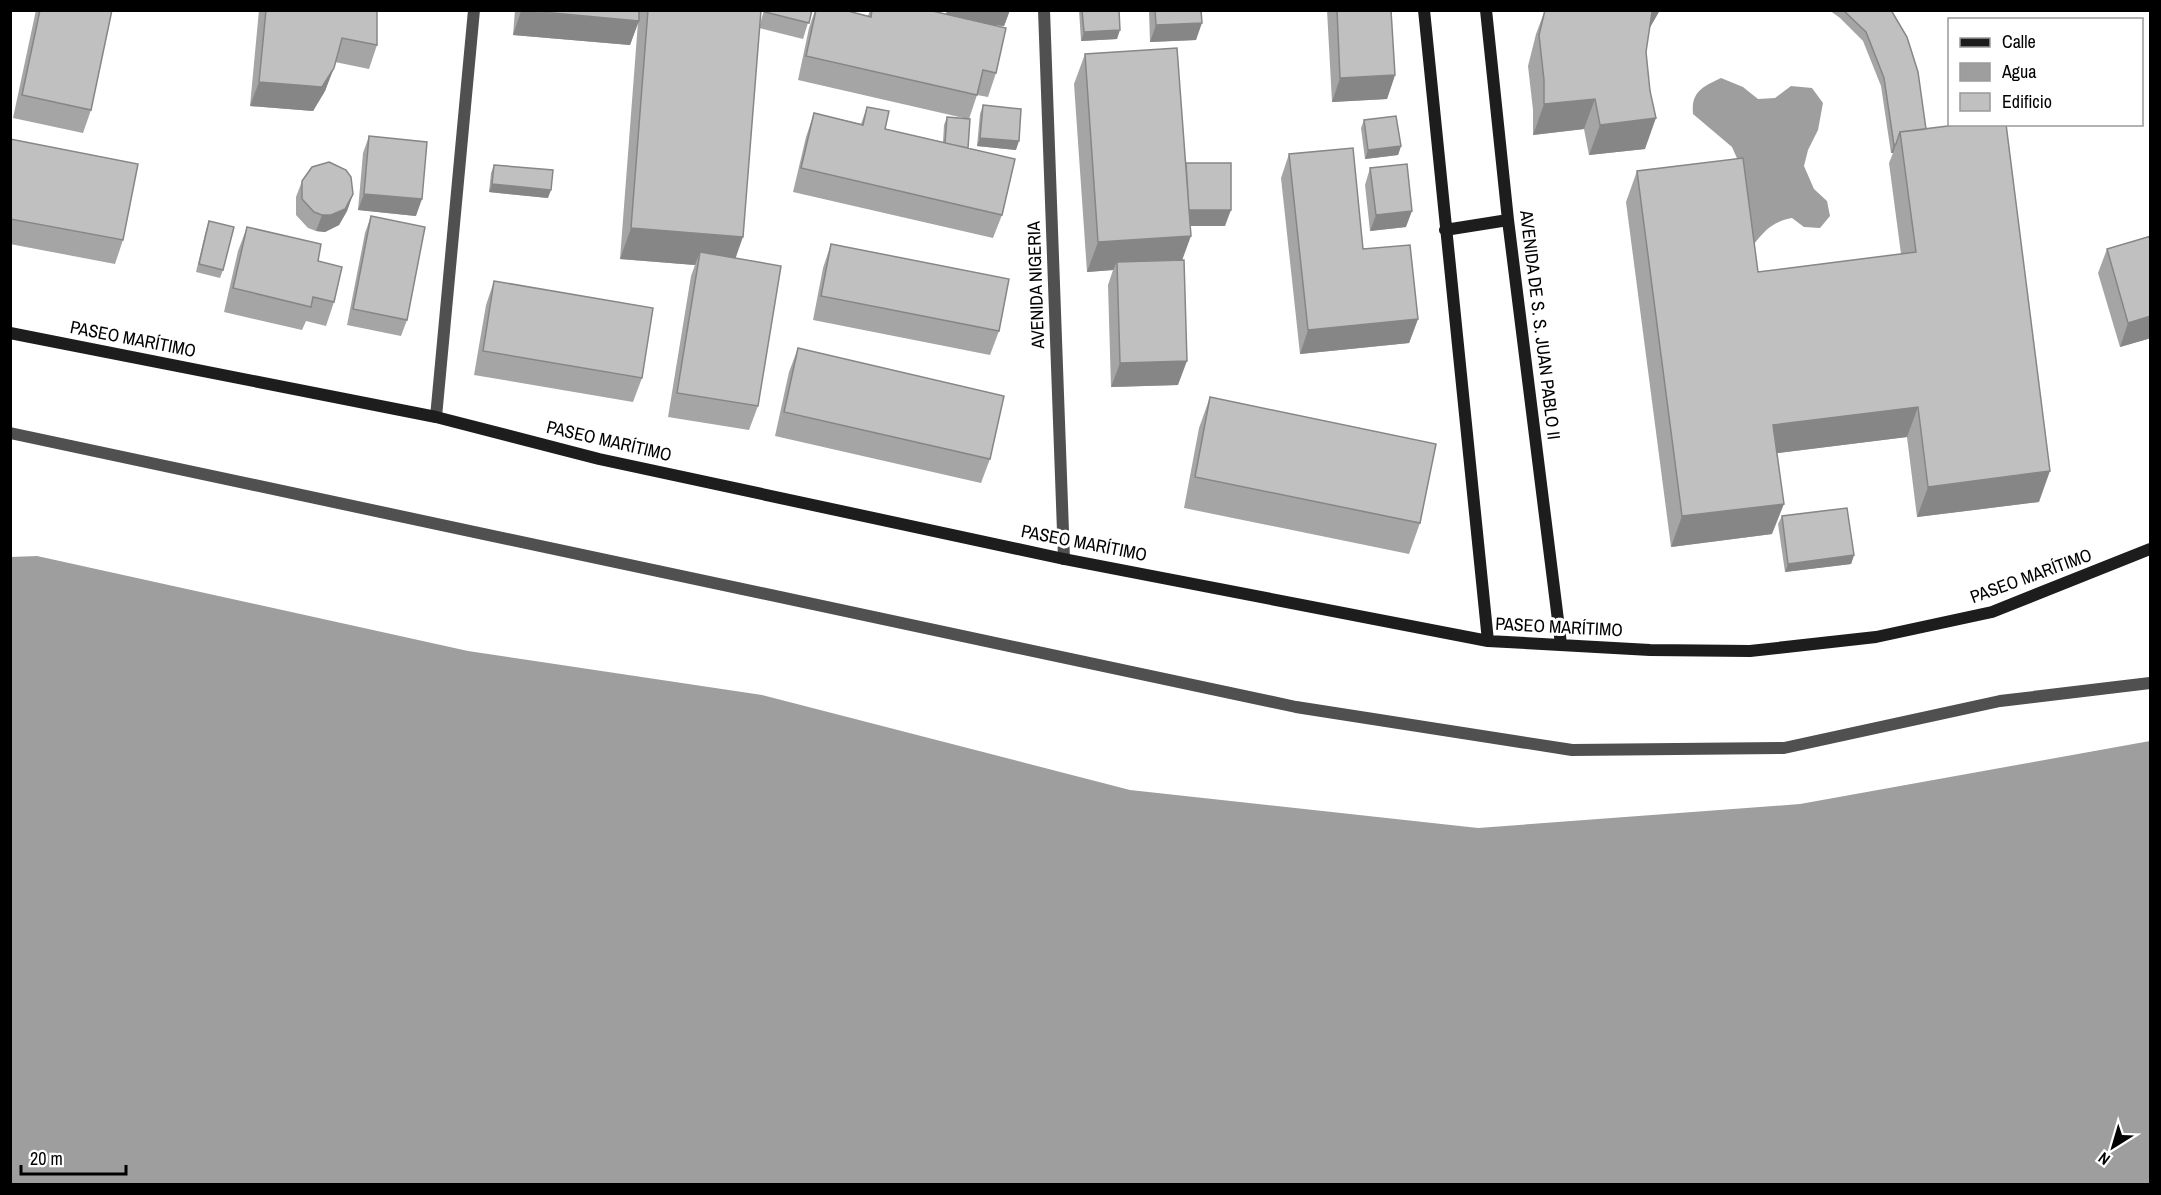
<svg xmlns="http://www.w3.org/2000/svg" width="2161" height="1195" font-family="'Archivo Narrow',sans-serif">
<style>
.water{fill:#9e9e9e}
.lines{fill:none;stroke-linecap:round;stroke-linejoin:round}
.street{stroke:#505050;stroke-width:12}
.secondary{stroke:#1d1d1d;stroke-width:12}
.wall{fill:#a5a5a5}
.shaded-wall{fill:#868686}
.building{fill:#c0c0c0;stroke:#868686;stroke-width:1.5}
.labels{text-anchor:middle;stroke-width:6;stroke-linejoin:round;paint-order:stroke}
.street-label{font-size:18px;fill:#000;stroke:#fff}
</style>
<rect width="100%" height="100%" fill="#fff"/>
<path class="water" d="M1721 78 1743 87 1758 99 1775 98 1791 86 1812 88 1823 103 1818 130 1808 150 1804 166 1814 189 1827 201 1830 216 1820 228 1804 227 1792 218C1771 222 1764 231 1751 248L1740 165 1732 147 1693 114C1691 92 1702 87 1721 78Z
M37 556 468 651 762 695 1130 790 1478 828 1800 804 2150 741V1184H11L10 557Z"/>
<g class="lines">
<path class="street" d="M1044 10 1064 559
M436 417 474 10
M10 433 1296 707 1572 750 1784 748 2000 701 2150 683"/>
<path class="secondary" d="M1424 10 1488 641
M1486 10 1508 220 1561 644
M1445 230 1508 220
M10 333 436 417 599 459 1064 559 1488 641 1650 650 1750 651 1876 637 1992 612 2150 549"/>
</g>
<path class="wall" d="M36 10H112L91 110 83 133 13 118Z
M259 10H377V45L369 69 335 62 325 91 313 111 250 106Z
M515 10H761L736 258 758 406 749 430 668 417 691 276 695 265 620 259 638 22 630 45 513 35Z
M764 10H812L803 39 759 28Z
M815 10H844L868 16 870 10H928L946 14V10H1010L1004 26 988 24 996 73 988 97 977 95 969 119 968 148 1002 215 993 238 793 192 806 137 814 113 861 124 867 107 885 129 943 142 944 125 947 117 968 119 798 80 809 28Z
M1079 10H1119L1117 39 1081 41Z
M1149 10H1201L1196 40 1150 42Z
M1327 10H1391L1395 75 1387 99 1332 102Z
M1545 10H1660L1649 29 1646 52 1645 149 1589 155 1584 129 1533 135V110L1528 66 1536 34Z
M1829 10H1891L1926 129 2039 502 1917 517 1907 437 1777 453 1772 534 1671 547 1626 202 1637 171 1758 272 1901 254 1889 163 1893 153H1891L1881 86 1863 41 1840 18Z
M1085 54 1186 164 1225 226H1190L1182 260 1178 385 1111 387 1108 285 1113 270 1087 272 1074 84Z
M983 105 1016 150 977 146 980 114Z
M1364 120 1401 146 1398 155 1365 159 1361 128Z
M369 136 416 216 358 210 363 153Z
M10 139 123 240 115 264 10 244Z
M1289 154 1418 319 1409 343 1300 354 1281 178Z
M494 165 548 198 489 192 491 173Z
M1370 168 1406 227 1370 231 1365 185Z
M302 181 353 194 347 211 339 225 325 232 316 231 308 228 296 215V197Z
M371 216 407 320 401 336 347 325 365 233Z
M209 221 223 270 220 278 196 272 206 230Z
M247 227 318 261 334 302 326 326 306 321 302 330 224 312 238 251Z
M831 244 999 331 990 355 813 320 823 268Z
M2107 249 2151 338 2120 347 2098 273Z
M494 281 642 378 633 402 474 375 486 305Z
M798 348 990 459 981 483 775 436 789 372Z
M1210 397 1420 523 1409 554 1184 508 1199 428Z
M1782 516 1854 555 1851 564 1785 572 1778 524Z"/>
<path class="shaded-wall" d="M948 10H1010L1004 26 945 20Z
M1653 10H1660L1641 43Z
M521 11 639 21 630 45 513 35Z
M1202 23 1196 40 1150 42 1156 25Z
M1120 30 1117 39 1081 41 1084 32Z
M334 68 325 91 313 111 250 106 259 82Z
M1395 75 1387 99 1332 102 1340 78Z
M1595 99 1584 129 1533 135 1544 104Z
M1656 118 1645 149 1589 155 1600 125Z
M980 138 1019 141 1016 150 977 146Z
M1896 144 1893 153H1891L1894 145Z
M1401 146 1398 155 1365 159 1368 150Z
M492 184 551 190 548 198 489 192Z
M353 194 347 211 339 225 325 232 316 231 322 215Z
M364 194 422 199 416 216 358 210Z
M1187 210H1231L1225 226H1181Z
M1412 211 1406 227 1370 231 1376 215Z
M631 228 743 237 732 268 700 252 695 265 620 259Z
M1191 236 1180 266 1117 262 1113 270 1087 272 1098 242Z
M2151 316V338L2120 347 2128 323Z
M1418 319 1409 343 1300 354 1308 330Z
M1187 361 1178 385 1111 387 1120 363Z
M1918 407 1907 437 1762 455 1773 425Z
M2050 471 2039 502 1917 517 1928 487Z
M1784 504 1772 534 1671 547 1682 516Z
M1854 555 1851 564 1785 572 1788 564Z"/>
<path class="building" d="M40 10H112L91 110 22 95Z
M266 10H377V45L342 38 334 68 322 87 259 82Z
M521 10H639V21Z
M648 10H761L743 237 631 228Z
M766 10H812L809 23 765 12Z
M816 10H844L871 17 872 10H928L1006 28 996 73 983 70 977 95 806 56Z
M1082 10H1119L1120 30 1084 32Z
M1155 10H1201L1202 23 1156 25Z
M1337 10H1391L1395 75 1340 78Z
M1545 10H1653L1652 12 1646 52 1650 91 1656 118 1600 125 1595 99 1544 104V80L1539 35Z
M1843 10H1891L1907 37 1918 72 1926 129 1900 132 1896 144 1894 145 1884 78 1866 32Z
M1177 48 1191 236 1098 242 1085 54Z
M983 105 1021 109 1019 141 980 138Z
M867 107 889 111 885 129 1015 159 1002 215 801 168 814 113 863 125Z
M1396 116 1401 146 1368 150 1364 120Z
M947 117 970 119 968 148 945 143Z
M1964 124H2006L2050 471 1928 487 1918 407 1773 425 1784 504 1682 516 1637 171 1743 158 1758 272 1916 252 1900 132Z
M369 136 427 142 422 199 364 194Z
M10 139 138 164 123 240 10 219Z
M1353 148 1363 249 1410 245 1418 319 1308 330 1289 154Z
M329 162 346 170 351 177 353 194 345 209 331 215H322L314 212 302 199V181L312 167Z
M1186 163H1231V210H1189Z
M1407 164 1412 211 1376 215 1370 168Z
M494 165 553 170 551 190 492 184Z
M371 216 425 227 407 320 353 309Z
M209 221 234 227 223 270 199 264Z
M247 227 321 244 318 261 342 267 334 302 313 297 311 307 233 288Z
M2151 236V316L2128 323 2107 249Z
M831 244 1009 279 999 331 821 296Z
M700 252 781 266 758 406 677 393Z
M1184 260 1187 361 1120 363 1117 262Z
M494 281 653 308 642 378 483 351Z
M798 348 1004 396 990 459 784 412Z
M1210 397 1436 444 1420 523 1195 477Z
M1847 508 1854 555 1788 564 1782 516Z"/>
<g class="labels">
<g class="street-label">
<text transform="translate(1036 285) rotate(-92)" y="6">AVENIDA NIGERIA</text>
<text transform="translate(1540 325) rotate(83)" y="6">AVENIDA DE S. S. JUAN PABLO II</text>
<text transform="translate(133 339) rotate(11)" y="6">PASEO MARÍTIMO</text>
<text transform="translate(609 441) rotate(13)" y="6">PASEO MARÍTIMO</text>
<text transform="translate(1084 543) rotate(11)" y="6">PASEO MARÍTIMO</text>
<text transform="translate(2031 576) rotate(-20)" y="6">PASEO MARÍTIMO</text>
<text transform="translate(1559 627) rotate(3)" y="6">PASEO MARÍTIMO</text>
</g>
</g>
<rect width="2161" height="1195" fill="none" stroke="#000000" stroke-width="24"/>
<rect x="1948" y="18" width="195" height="108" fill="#ffffff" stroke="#999999" stroke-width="1.5"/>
<rect x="1960" y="38" width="30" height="9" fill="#1d1d1d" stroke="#999999" stroke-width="1.5"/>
<text x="2002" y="48" font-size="18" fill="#000000">Calle</text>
<rect x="1960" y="63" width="30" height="18" fill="#9e9e9e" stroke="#999999" stroke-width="1.5"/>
<text x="2002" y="78" font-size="18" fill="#000000">Agua</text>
<rect x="1960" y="93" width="30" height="18" fill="#c0c0c0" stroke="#999999" stroke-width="1.5"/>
<text x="2002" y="108" font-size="18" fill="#000000">Edificio</text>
<g transform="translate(2113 1147) rotate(217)" stroke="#ffffff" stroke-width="4.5" paint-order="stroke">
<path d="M0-4.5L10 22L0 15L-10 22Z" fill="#000000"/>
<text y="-9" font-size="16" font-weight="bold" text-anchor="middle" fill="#000000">N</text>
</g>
<path d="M21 1165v9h105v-9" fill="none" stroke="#000000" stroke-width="3"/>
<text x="30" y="1165" font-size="18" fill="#000000" stroke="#ffffff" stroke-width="4.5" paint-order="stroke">20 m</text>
</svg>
